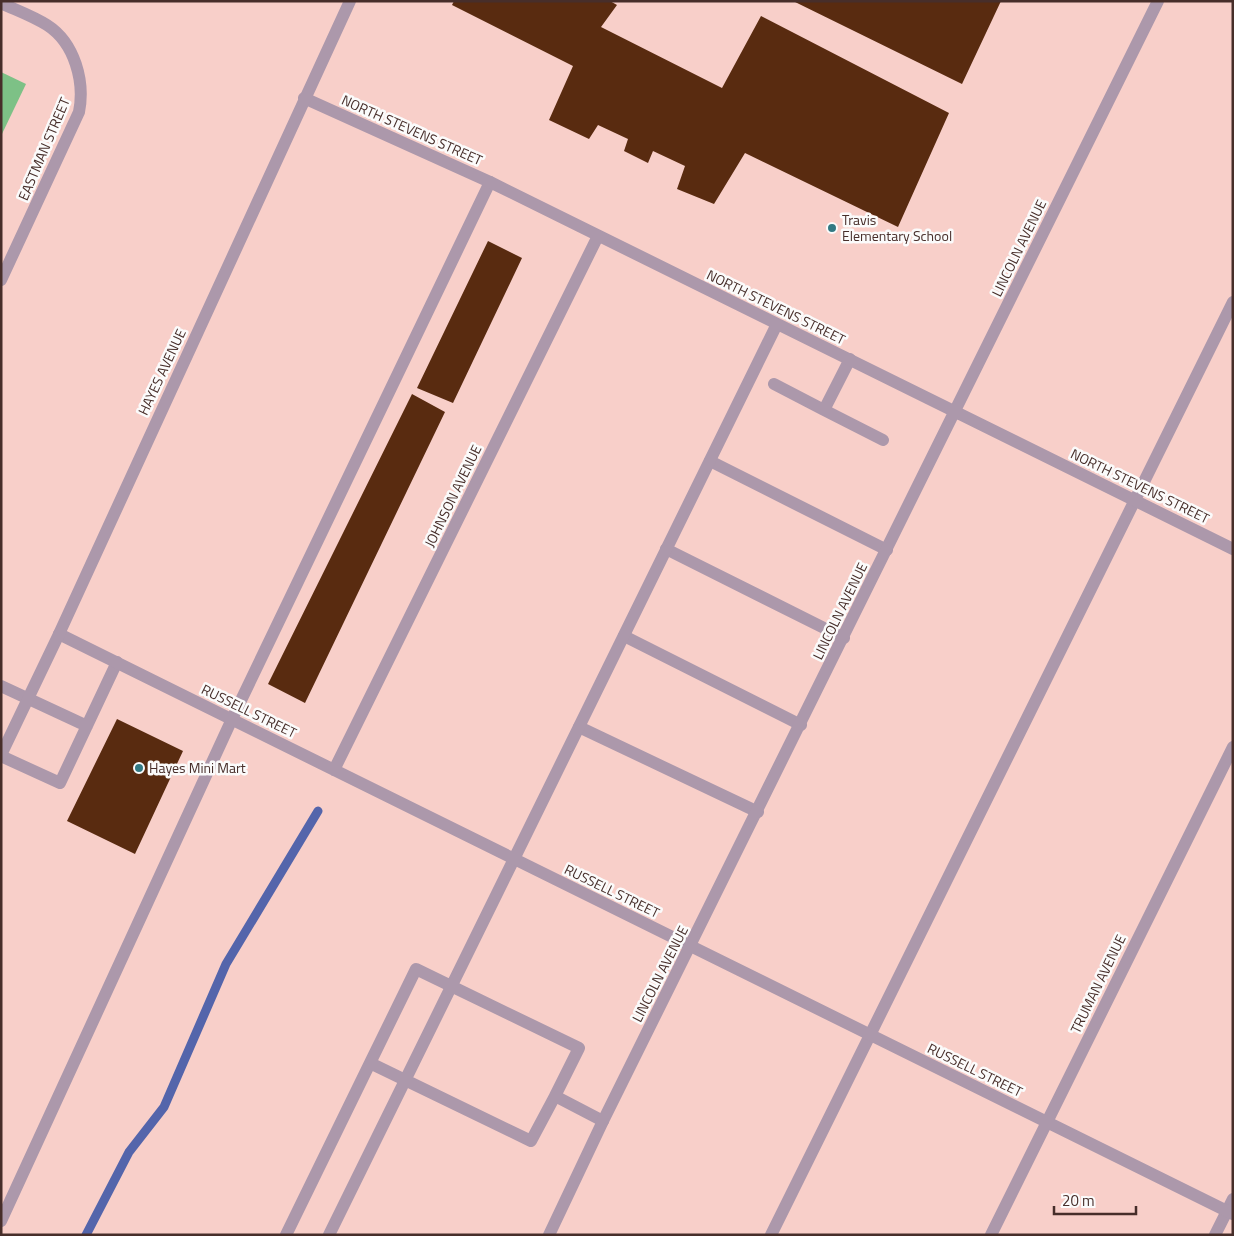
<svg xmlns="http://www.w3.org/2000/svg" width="1234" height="1236" font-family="'Titillium Web',sans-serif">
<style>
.green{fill:#7dc186}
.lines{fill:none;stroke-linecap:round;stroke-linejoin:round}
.stream{stroke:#5465ab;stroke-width:9}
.building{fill:#592b10}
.service{stroke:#ac98ab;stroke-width:12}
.minor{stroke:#ac98ab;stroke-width:12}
.tertiary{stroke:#ac98ab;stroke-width:12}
.poi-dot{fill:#327983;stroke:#fbfbfb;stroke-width:2}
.labels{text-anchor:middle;stroke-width:5;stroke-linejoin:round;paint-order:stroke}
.street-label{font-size:14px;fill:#472e2a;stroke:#fbfbfb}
.poi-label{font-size:14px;fill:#472e2a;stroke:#fbfbfb;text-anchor:start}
</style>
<rect width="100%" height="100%" fill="#f8cfc9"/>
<path class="green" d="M1 72 26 84 1 136Z"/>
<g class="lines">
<path class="stream" d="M86 1235 129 1152 164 1107 226 964 318 811"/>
</g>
<path class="building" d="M454 1H610L617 5 601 27 722 88 761 16 949 113 898 227 745 153 714 204 677 189 685 166 653 151 648 163 624 151 628 139 598 125 589 139 549 120 573 66 452 5Z
M793 1H1001L962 84Z
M488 241 522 258 453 403 417 388Z
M412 394 445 412 305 703 268 684Z
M117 719 183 751 135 854 67 821Z"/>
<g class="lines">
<path class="service" d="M850 359 824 410 883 440
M774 384 824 410
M710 461 887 550
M666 549 844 638
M624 636 801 725
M1 686 87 726
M579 727 758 812
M1 756 60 783 117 662
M555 1096 531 1141 370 1063 416 969 579 1048 555 1096 603 1121
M1 1221 232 719 490 182
M286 1235 370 1063
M329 1235 514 859
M771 1235 1233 302
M1215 1235 1233 1199"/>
<path class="minor" d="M1 3C16 10 33 16 47 25 75 43 85 82 79 112L1 280
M304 98 490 182 1233 549
M59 634 1233 1214
M334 770 598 236
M514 859 777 324
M549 1235 603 1121 1158 1
M991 1235 1233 747"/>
<path class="tertiary" d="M1 755 59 634 350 1"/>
</g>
<g class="poi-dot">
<circle cx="832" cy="228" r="5"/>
<circle cx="139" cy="768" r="5"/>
</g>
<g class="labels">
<g class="street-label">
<text transform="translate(412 130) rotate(24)" y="5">NORTH STEVENS STREET</text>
<text transform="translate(44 149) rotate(-67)" y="5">EASTMAN STREET</text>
<text transform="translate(1019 248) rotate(-64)" y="5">LINCOLN AVENUE</text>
<text transform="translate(776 307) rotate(26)" y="5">NORTH STEVENS STREET</text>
<text transform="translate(162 372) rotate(-65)" y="5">HAYES AVENUE</text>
<text transform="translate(1140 486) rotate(26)" y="5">NORTH STEVENS STREET</text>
<text transform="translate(453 496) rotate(-64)" y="5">JOHNSON AVENUE</text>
<text transform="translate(840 611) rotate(-64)" y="5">LINCOLN AVENUE</text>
<text transform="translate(249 711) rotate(26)" y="5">RUSSELL STREET</text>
<text transform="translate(612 891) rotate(26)" y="5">RUSSELL STREET</text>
<text transform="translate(660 974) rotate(-63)" y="5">LINCOLN AVENUE</text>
<text transform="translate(1098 984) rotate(-64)" y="5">TRUMAN AVENUE</text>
<text transform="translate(975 1070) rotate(26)" y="5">RUSSELL STREET</text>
</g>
<g class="poi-label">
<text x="842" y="225">Travis<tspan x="842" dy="16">Elementary School</tspan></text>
<text x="149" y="773">Hayes Mini Mart</text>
</g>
</g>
<rect width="1234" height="1236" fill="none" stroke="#472e2a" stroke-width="5"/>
<path d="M1054 1206v8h82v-8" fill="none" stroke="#472e2a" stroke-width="2.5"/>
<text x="1062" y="1206" font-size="15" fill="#472e2a" stroke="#fbfbfb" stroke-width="4" paint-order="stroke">20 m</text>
</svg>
